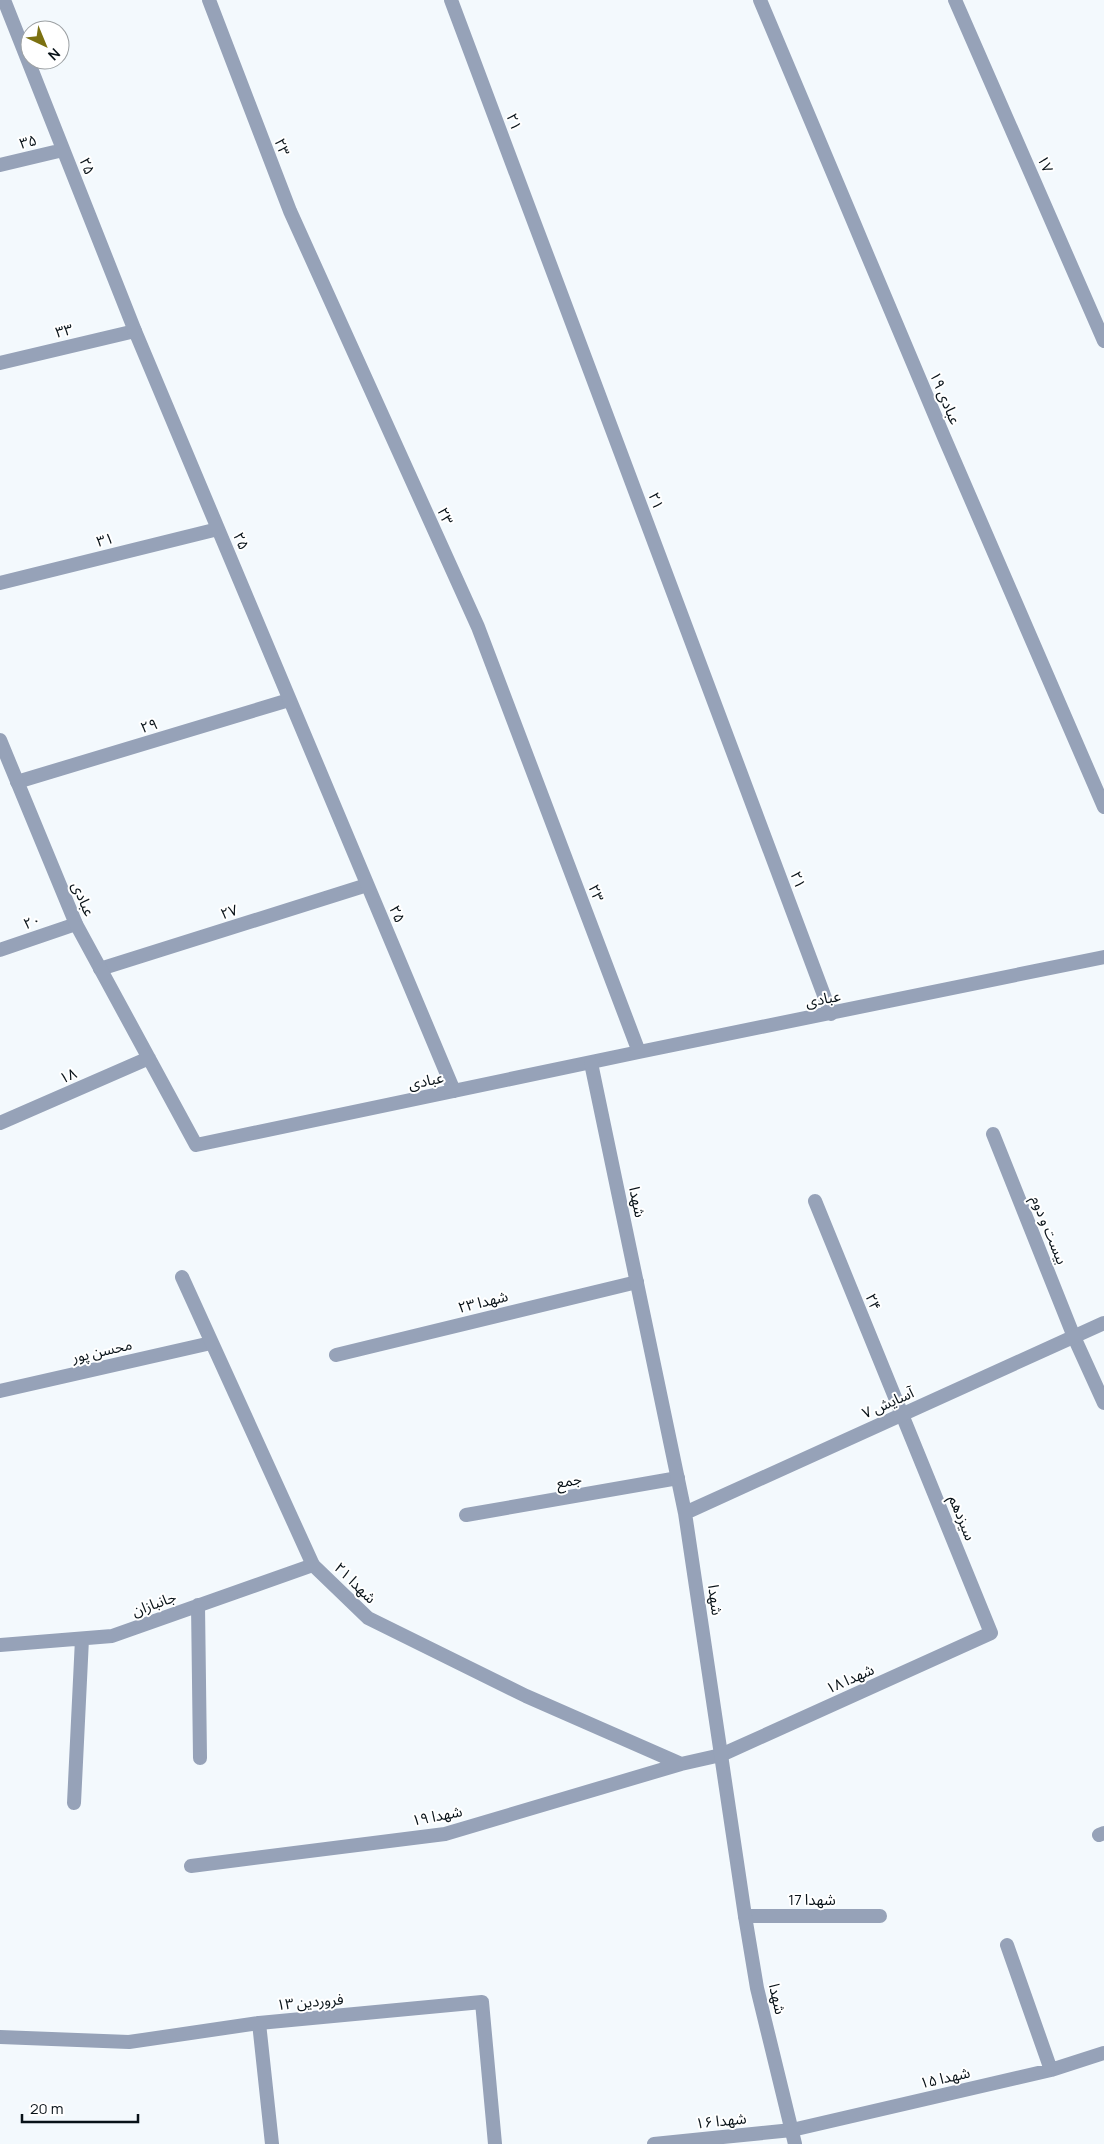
<svg xmlns="http://www.w3.org/2000/svg" width="1104" height="2144" font-family="Manrope,'Noto Sans Arabic',sans-serif">
<style>
.lines{fill:none;stroke-linecap:round;stroke-linejoin:round}
.service{stroke:#96a2b8;stroke-width:14}
.minor{stroke:#96a2b8;stroke-width:14}
.tertiary{stroke:#96a2b8;stroke-width:14}
.labels{text-anchor:middle;stroke-width:4;stroke-linejoin:round;paint-order:stroke}
.street-label{font-size:15px;fill:#081218;stroke:#fff}
</style>
<rect width="100%" height="100%" fill="#f3f9fd"/>
<g class="lines">
<path class="service" d="M955 0 1104 341
M0 363 135 331
M17 782 289 700
M0 950 76 924
M100 969 367 885
M336 1355 637 1282
M0 1391 211 1343
M466 1515 678 1478
M198 1605 200 1758
M0 1645 112 1636 313 1565
M74 1803 82 1639
M259 2023 272 2144"/>
<path class="minor" d="M4 0 135 331 454 1091
M209 0 290 211 478 627 639 1052
M451 0 831 1014
M760 0 944 437 1104 807
M0 165 63 150
M0 583 218 529
M0 740 76 924 196 1145 639 1052 1104 957
M0 1123 149 1058
M993 1134 1074 1337 1104 1403
M182 1277 313 1565 368 1618 526 1696 681 1764 721 1755 991 1633 815 1201
M1099 1835 1104 1833
M191 1866 445 1834 681 1764
M745 1916H880
M1007 1945 1051 2070
M0 2037 129 2042 259 2023 482 2002 495 2144
M654 2144 792 2130 1051 2070 1104 2053"/>
<path class="tertiary" d="M591 1063 685 1513 745 1916 757 1988 795 2144
M685 1513 1104 1323"/>
</g>
<g class="labels">
<g class="street-label">
<text transform="translate(514 122) rotate(69)" y="5">۲۱</text>
<text transform="translate(28 142) rotate(-14)" y="5">۳۵</text>
<text transform="translate(282 147) rotate(69)" y="5">۲۳</text>
<text transform="translate(1045 164) rotate(66)" y="5">۱۷</text>
<text transform="translate(87 166) rotate(68)" y="5">۲۵</text>
<text transform="translate(64 331) rotate(-13)" y="5">۳۳</text>
<text transform="translate(945 398) rotate(67)" y="5">عبادی ۱۹</text>
<text transform="translate(656 501) rotate(69)" y="5">۲۱</text>
<text transform="translate(445 516) rotate(66)" y="5">۲۳</text>
<text transform="translate(105 540) rotate(-14)" y="5">۳۱</text>
<text transform="translate(241 541) rotate(67)" y="5">۲۵</text>
<text transform="translate(149 726) rotate(-17)" y="5">۲۹</text>
<text transform="translate(798 880) rotate(69)" y="5">۲۱</text>
<text transform="translate(596 893) rotate(69)" y="5">۲۳</text>
<text transform="translate(83 899) rotate(67)" y="5">عبادی</text>
<text transform="translate(229 912) rotate(-18)" y="5">۲۷</text>
<text transform="translate(397 914) rotate(67)" y="5">۲۵</text>
<text transform="translate(32 922) rotate(-19)" y="5">۲۰</text>
<text transform="translate(823 999) rotate(-11)" y="5">عبادی</text>
<text transform="translate(68 1076) rotate(-24)" y="5">۱۸</text>
<text transform="translate(426 1081) rotate(-12)" y="5">عبادی</text>
<text transform="translate(637 1202) rotate(78)" y="5">شهدا</text>
<text transform="translate(1049 1230) rotate(68)" y="5">بیست و دوم</text>
<text transform="translate(483 1302) rotate(-14)" y="5">شهدا ۲۳</text>
<text transform="translate(873 1302) rotate(68)" y="5">۲۴</text>
<text transform="translate(102 1351) rotate(-13)" y="5">محسن پور</text>
<text transform="translate(888 1403) rotate(-24)" y="5">آسایش ۷</text>
<text transform="translate(569 1481) rotate(-10)" y="5">جمع</text>
<text transform="translate(962 1518) rotate(68)" y="5">سیزدهم</text>
<text transform="translate(355 1583) rotate(44)" y="5">شهدا ۲۱</text>
<text transform="translate(715 1600) rotate(82)" y="5">شهدا</text>
<text transform="translate(154 1604) rotate(-20)" y="5">جانبازان</text>
<text transform="translate(850 1679) rotate(-24)" y="5">شهدا ۱۸</text>
<text transform="translate(437 1816) rotate(-11)" y="5">شهدا ۱۹</text>
<text x="812" y="1905">شهدا 17</text>
<text transform="translate(777 1999) rotate(77)" y="5">شهدا</text>
<text transform="translate(310 2002) rotate(-5)" y="5">فروردین ۱۳</text>
<text transform="translate(945 2078) rotate(-13)" y="5">شهدا ۱۵</text>
<text transform="translate(721 2121) rotate(-6)" y="5">شهدا ۱۶</text>
</g>
</g>
<g transform="translate(45 45) rotate(136)"><circle r="24" fill="#ffffff" stroke="#9ca0a3"/>
<path d="M0-4L9 19L0 12L-9 19Z" fill="#7c7111"/>
<text y="-8" font-size="14" font-weight="bold" text-anchor="middle" fill="#081218">N</text>
</g>
<path d="M22 2114v8h116v-8" fill="none" stroke="#081218" stroke-width="2.5"/>
<text x="30" y="2114" font-size="15" fill="#081218" stroke="#ffffff" stroke-width="4" paint-order="stroke">20 m</text>
</svg>
